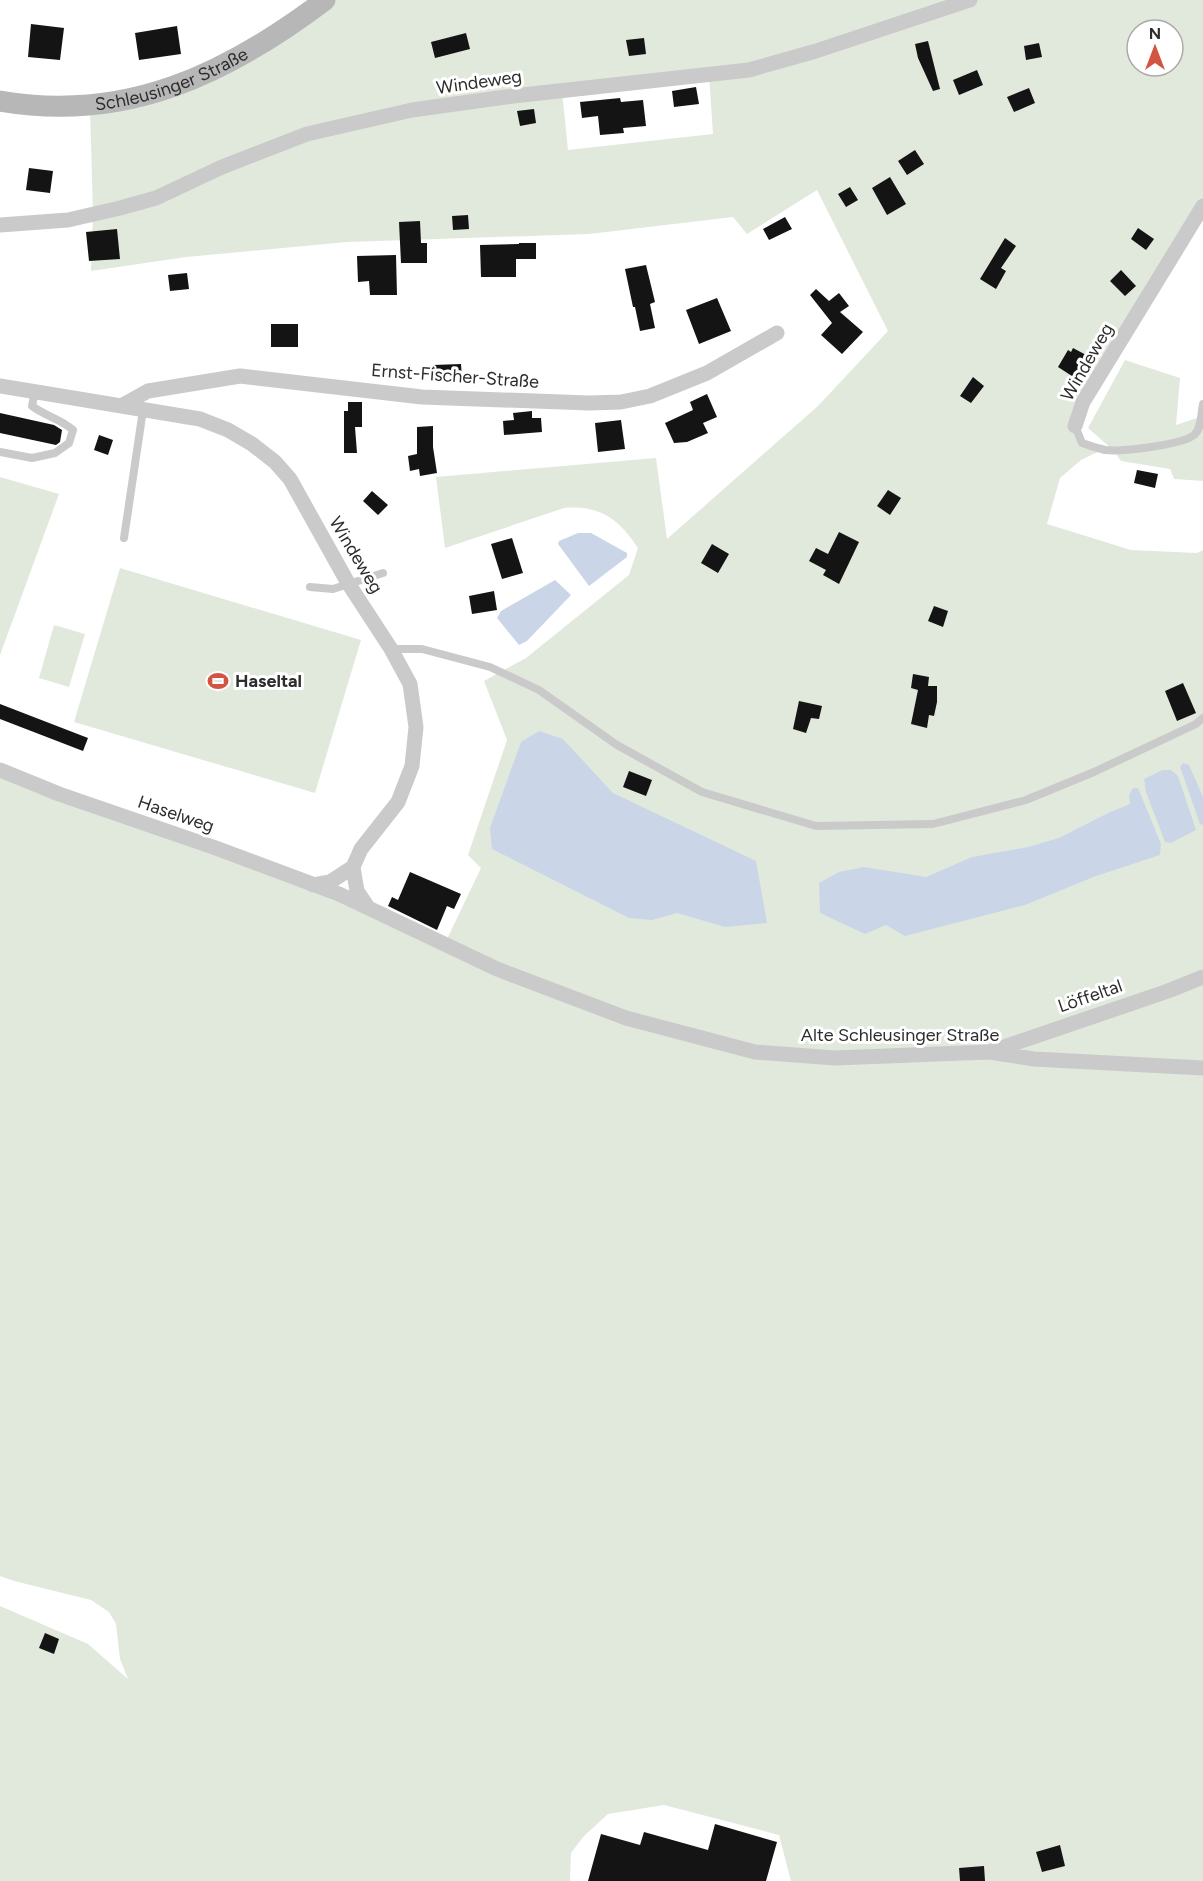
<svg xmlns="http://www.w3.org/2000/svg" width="1203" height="1881" font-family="Figtree,sans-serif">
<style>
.green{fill:#e1e9dc;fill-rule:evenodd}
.water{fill:#cad6e8}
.building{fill:#141414}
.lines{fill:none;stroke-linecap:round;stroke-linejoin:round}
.service{stroke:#cacaca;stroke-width:8}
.minor{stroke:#cacaca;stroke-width:15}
.secondary{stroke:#b7b7b7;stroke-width:21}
.labels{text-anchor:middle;stroke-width:6;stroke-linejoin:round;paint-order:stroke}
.street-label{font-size:18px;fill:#2d2d2d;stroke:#fff}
.poi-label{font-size:18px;font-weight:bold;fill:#2d2d2d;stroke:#fff;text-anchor:start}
</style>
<rect width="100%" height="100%" fill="#fff"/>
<path class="green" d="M325 0H1203V206L1075 426 1082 443 1104 449 1081 460 1060 478 1047 524 1131 550 1197 553 1203 550V1881H791L779 1835 664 1805 608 1814 584 1836 571 1853 570 1881H0V1606L88 1644 128 1679 120 1659 116 1624 109 1612 91 1600 14 1581 0 1576V775L447 939 481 868 468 855 507 740 484 681 526 658 629 575 638 548C619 519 600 505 564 508L445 548 436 477 656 458 667 539 818 406 888 331 817 190 747 234 733 217 589 234 347 242 186 257 91 271 93 216 90 105 135 99ZM1137 30H1173V66H1137ZM709 74 713 134 568 150 562 91Z
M1125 360 1180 378 1176 425 1203 416V481L1174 479 1170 469 1121 461 1113 450 1088 428Z
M0 477 59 494 0 655Z
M120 568 361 640 315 793 74 722Z
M54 625 85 634 69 687 39 678Z"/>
<path class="water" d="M578 533H591L627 553V557L589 586 558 544 559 541Z
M555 580 571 595 527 641 519 645 497 618 501 611Z
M539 731 563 739 613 793 756 861 767 923 725 927 677 913 652 920 629 918 492 849 490 828 521 742Z
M1183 763 1189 765 1203 797V825L1200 824 1180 767Z
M1162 770H1171L1178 776 1196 830 1171 843 1165 842 1146 792 1144 779Z
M1133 788H1138L1161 844 1160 855 1096 876 1025 905 905 936 886 925 865 934 820 913 819 883 839 872 864 867 926 877 972 857 1028 847 1059 838 1108 813 1130 804 1129 795Z"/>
<path class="building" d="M31 24 64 28 60 60 28 57Z
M177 26 181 54 139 60 135 33Z
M466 33 470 49 435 58 431 42Z
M644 38 646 54 629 56 626 40Z
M928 41 940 89 933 91 918 58 915 44Z
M1039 43 1042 57 1026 60 1024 46Z
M977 70 983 85 959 95 953 80Z
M696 87 699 104 674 107 672 91Z
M1029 88 1035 103 1014 112 1007 97Z
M620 98 621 102 643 100 646 126 623 128 624 133 600 135 598 116 582 118 580 102Z
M534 109 536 123 520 126 517 111Z
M915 150 924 164 907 175 898 161Z
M29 168 53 171 50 193 26 190Z
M890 177 906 204 887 215 872 188Z
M850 187 858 200 846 207 838 194Z
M468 215 469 229 453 230 452 216Z
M785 217 792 229 769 240 763 229Z
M420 221 421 243H427V263H401L399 222Z
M1138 228 1154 239 1146 250 1131 239Z
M117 229 120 259 89 261 86 232Z
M1005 238 1016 246 1001 268 1006 271 996 289 980 279Z
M519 243H536V259H516V277H481L480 245 519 244Z
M396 255 397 295H370L369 281 358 282 357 256Z
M646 265 655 302 650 304 655 328 640 331 635 307H633L625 269Z
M1121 270 1136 286 1125 296 1110 281Z
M187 273 189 289 170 291 168 275Z
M816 289 829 301 839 293 849 306 840 312 863 332 842 354 821 335 832 323 810 295Z
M717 298 731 331 699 344 686 310Z
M271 324H298V347H271Z
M1073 348 1088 356 1075 378 1058 367 1068 350 1071 352Z
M461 364 462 378 434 379 433 365Z
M973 377 984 386 971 403 960 396Z
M707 394 717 417 703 423 708 433 687 442 674 443 665 423 693 410 690 402Z
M348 402H362V427H355L357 453H344V411H348Z
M532 411V418H541L542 432 504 435 503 421 514 420 513 413Z
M0 413 54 425 62 430 60 442 56 445 0 433Z
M621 420 625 449 598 452 595 423Z
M433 426V447L437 473 420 476 419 469 410 471 408 456 417 454V427Z
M99 435 113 440 108 455 94 450Z
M1137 470 1158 474 1155 488 1134 483Z
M888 490 901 498 890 515 877 506Z
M372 491 388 505 378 515 363 501Z
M839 532 859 542 839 584 823 575 826 570 809 561 816 548 828 554Z
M512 538 523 573 502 579 491 544Z
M712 544 729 554 718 573 701 563Z
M494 591 497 610 472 614 469 596Z
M934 606 948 611 943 627 928 621Z
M913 674 929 677 928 686H937V702L934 716 929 715 927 728 911 724 918 690 911 688Z
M1183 683 1196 713 1177 721 1165 691Z
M799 701 822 706 819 719 811 718 806 733 793 729Z
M0 704 88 738 83 751 0 719Z
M629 771 652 780 646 796 623 787Z
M410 872 461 894 454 909 447 906 437 930 388 906 392 897 398 900Z
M45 1633 59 1639 54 1654 39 1648Z
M715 1824 777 1842 766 1881H588L601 1834 640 1845 644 1832 708 1850Z
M1060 1845 1065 1866 1042 1872 1036 1852Z
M984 1866 985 1881H960L959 1868Z"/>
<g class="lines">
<path class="service" d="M1075 426 1082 443C1090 446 1097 448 1105 450 1121 452 1182 445 1194 435 1202 429 1201 413 1203 404
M0 452 32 458 55 453 69 443 73 430C61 419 45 416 32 406L35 391
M124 538 143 410
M310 587 333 589 383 573
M391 649H422L490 667 539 690 617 745 702 792 816 826 933 824 1026 800 1094 772 1196 724 1203 718"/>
<path class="minor" d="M0 225 68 220 120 208 156 198 222 167 307 134 412 110 513 96 749 70 816 51 970 0
M0 386 200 419 228 430 252 444 275 462 290 479 348 583 391 649 410 684 416 727 412 766 398 802 361 849 353 867 330 882 313 885
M121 406 148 391 240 376 422 397 589 403 621 402 650 396 707 373 777 333
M1075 426 1083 402 1203 206
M0 770 59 794 213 847 339 894 497 969 626 1018 755 1052 835 1058 989 1052 1034 1059 1203 1068
M353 867 357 891 367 906
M992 1051 1168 991 1203 977"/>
<path class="secondary" id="s1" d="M0 101C126 123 227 74 325 0"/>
</g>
<defs>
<g id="stadium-bare" transform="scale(1.62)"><path d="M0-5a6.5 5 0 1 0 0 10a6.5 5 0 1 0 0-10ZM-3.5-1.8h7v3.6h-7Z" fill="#d35441" stroke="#fff" stroke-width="2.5" paint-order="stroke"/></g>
</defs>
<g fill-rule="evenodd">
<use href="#stadium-bare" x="218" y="681"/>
</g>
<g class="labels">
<g class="street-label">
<text dy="6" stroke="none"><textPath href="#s1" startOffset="176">Schleusinger Straße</textPath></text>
<text transform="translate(479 82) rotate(-8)" y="6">Windeweg</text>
<text transform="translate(1087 362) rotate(-60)" y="6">Windeweg</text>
<text transform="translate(455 376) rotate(4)" y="6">Ernst-Fischer-Straße</text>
<text transform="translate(356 555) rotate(59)" y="6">Windeweg</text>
<text transform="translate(176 814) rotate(19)" y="6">Haselweg</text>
<text transform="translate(1090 996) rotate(-19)" y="6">Löffeltal</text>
<text x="900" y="1041">Alte Schleusinger Straße</text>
</g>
<g class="poi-label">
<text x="235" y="687">Haseltal</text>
</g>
</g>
<g transform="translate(1155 48)"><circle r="28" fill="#ffffff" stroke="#ababab" stroke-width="1.5"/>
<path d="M0-4.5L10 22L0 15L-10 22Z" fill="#d35441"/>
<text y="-9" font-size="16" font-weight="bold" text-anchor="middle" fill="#2d2d2d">N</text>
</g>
</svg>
